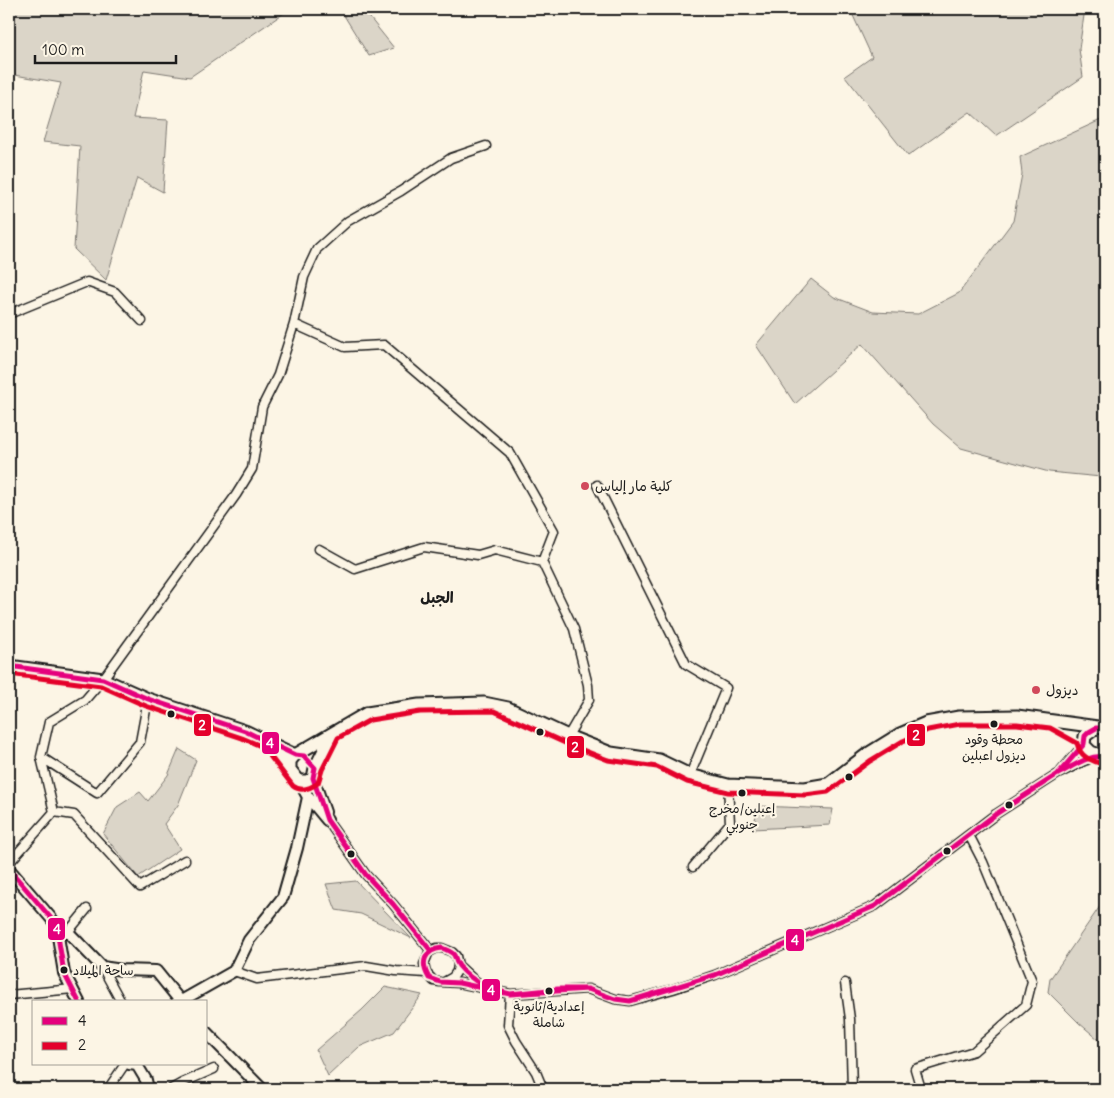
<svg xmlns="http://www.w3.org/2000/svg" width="1114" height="1098" font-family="Delius,'Playpen Sans Arabic',sans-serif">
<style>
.green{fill:#dbd5c8;stroke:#7c7872}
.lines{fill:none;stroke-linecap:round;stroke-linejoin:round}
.minor-casing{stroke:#1c1c1c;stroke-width:11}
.tertiary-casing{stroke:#1c1c1c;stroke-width:14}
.secondary-casing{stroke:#1c1c1c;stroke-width:15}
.minor{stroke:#fcf5e5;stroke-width:8}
.tertiary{stroke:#fcf5e5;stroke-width:10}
.secondary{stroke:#fcf5e5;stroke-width:11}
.bus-1-casing{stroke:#fcf5e5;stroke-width:9}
.bus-2-casing{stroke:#fcf5e5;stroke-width:9}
.bus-1{stroke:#e5007d;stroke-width:5}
.bus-2{stroke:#e4002b;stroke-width:5}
.poi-dot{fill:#d1495b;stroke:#fcf5e5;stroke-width:2}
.bus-dot{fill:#1c1c1c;stroke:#fcf5e5;stroke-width:2}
.labels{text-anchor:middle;stroke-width:4.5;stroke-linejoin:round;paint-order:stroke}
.bus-label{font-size:13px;fill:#1c1c1c;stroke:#fcf5e5}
.poi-label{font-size:14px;fill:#1c1c1c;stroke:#fcf5e5;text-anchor:start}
.neighbourhood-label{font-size:15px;font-weight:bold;fill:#1c1c1c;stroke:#fcf5e5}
.line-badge{stroke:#fcf5e5;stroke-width:2}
.badge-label{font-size:14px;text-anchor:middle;font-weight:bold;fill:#fff}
</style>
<rect width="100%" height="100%" fill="#fcf5e5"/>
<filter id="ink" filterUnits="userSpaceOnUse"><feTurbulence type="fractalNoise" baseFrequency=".02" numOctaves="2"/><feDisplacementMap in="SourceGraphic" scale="10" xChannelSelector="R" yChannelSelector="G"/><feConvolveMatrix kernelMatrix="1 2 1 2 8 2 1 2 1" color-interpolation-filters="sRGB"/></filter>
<g filter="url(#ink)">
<path class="green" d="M9 9H290L190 77 144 70 133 118 168 120 163 192 137 178 106 280 74 249 80 146 43 142 61 83 9 74Z
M340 9H367L370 18 394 48 369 56Z
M850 9H1085L1079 49 1083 77 996 136 970 112 908 156 845 76 872 57Z
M1105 118V479L1101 477 1049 472 961 448 933 424 862 344 795 404 756 345 811 279 834 297 873 312 918 314 959 293 1013 221 1022 174 1020 157Z
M179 749 196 760 178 805 164 824 180 849 138 877 103 834 117 807 140 792 148 801 168 775Z
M758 806 833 809 830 825 753 829Z
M356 881 411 938 361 914 336 910 326 884Z
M1105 899V1045L1079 1023 1048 992 1050 979Z
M385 987 422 995 394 1032 359 1047 328 1076 316 1050 362 1010Z"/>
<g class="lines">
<g class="minor-casing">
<path id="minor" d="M1104 9 1105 10
M9 314 87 282 115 292 142 321
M294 324 345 347 384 345 510 453 554 531 542 562
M597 485 686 664 726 688 690 775
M319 549 355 569 424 547 478 555 495 550 542 562 574 629 588 685 589 700 568 736
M41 757 97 793 140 742 148 699
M1061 771 1084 744
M54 812 74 815 140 887 185 860
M327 820 366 875 393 904 431 951
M9 863 54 812 41 757 49 722 85 700 103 679 236 495 252 469 262 407 278 375 294 324 304 277 317 249 348 221 401 191 451 158 486 146
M693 867 730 823 728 785
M68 932 87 909
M458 965 473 979 484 987
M102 967 121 1002
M234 971 257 979 366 966 396 971 426 973
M444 982 453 977 457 971 458 965 456 956 452 952 442 948H437L429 952 424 964 426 973 434 981 440 982 459 983 510 994 588 989 615 999 630 1001 673 989 715 975 875 906 996 814 1058 774 1084 761 1099 756
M845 983 850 1019 852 1089
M510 994 508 1025 516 1041 536 1072 543 1089
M9 995 73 989
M108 1089 125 1064
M171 1089 182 1083 214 1069
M921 1089 915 1069 974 1051 1026 1005 1032 981 983 862 969 835"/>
</g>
<g class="tertiary-casing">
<path id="tertiary" d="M313 778 325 812
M299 781 308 797 327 820
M9 869 56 924 64 973 79 1002
M56 924 68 932 102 967 122 970 156 971 181 1002
M181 1001 234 971 249 940 283 897 297 848 308 797
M206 1032 262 1089
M129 1064 137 1065 146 1080 148 1089"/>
</g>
<g class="secondary-casing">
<path id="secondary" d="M9 666 103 679 148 699 245 731 295 755
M1096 728 1085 736 1084 745 1091 752 1105 757
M270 744 299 781H307L313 778 315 768 332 734
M290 767V761L295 755 367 713 419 705 484 703 508 708 568 736 611 753 659 760 690 775 728 785 805 788 828 784 866 755 900 734 926 723 959 717 1017 716 1105 728"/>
</g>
<use href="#minor" class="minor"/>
<use href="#tertiary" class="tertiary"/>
<use href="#secondary" class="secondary"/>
<g class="bus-1-casing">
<path id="bus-1" d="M9 666 103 679 148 699 245 731 295 755 304 756 315 768 313 778 327 820 366 875 393 904 431 951
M1058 774 1084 744 1085 736 1089 732 1096 728H1105
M1058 774C1072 767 1089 754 1105 757
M996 814 1058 774
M9 869 56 924 64 973 79 1002
M875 906 996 814
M875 906 996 814
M442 948C461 956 451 955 459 966 473 983 490 989 510 994L459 983 440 982 429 978C420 963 424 950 442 948Z
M715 975 875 906
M715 975 875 906
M588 989 615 999 630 1001 715 975
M510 994 558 989H588
M510 994 588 989"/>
</g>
<g class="bus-2-casing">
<path id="bus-2" d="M9 674 101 686 146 706 242 738 263 747 293 786C301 792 311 788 318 783L322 770 338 738 370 720 420 712 494 711 565 743 608 760 657 767 687 782 728 792 805 795 828 792 870 761 903 741 928 730 960 724H1017L1050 728 1077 743C1080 757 1090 760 1102 764"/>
</g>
<use href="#bus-1" class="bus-1"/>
<use href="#bus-2" class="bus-2"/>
</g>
</g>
<g class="poi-dot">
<circle cx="585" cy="486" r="5"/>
<circle cx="1036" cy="690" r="5"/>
</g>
<g class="bus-dot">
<circle cx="171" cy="714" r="4.5"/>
<circle cx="994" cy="724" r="4.5"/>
<circle cx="540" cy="732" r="4.5"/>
<circle cx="849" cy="777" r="4.5"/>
<circle cx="742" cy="793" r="4.5"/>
<circle cx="1009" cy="805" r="4.5"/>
<circle cx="947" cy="851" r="4.5"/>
<circle cx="351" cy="854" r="4.5"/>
<circle cx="64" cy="970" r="4.5"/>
<circle cx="549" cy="991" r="4.5"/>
</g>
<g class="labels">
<g class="bus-label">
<text x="994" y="744">محطة وقود<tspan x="994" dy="16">ديزول اعبلين</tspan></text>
<text x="742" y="813">إعبلين/مخرج<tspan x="742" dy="16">جنوبي</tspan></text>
<text x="73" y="975" text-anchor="start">ساحة الميلاد</text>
<text x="549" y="1011">إعدادية/ثانوية<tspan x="549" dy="16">شاملة</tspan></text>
</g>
<g class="poi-label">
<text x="595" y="491">كلية مار إلياس</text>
<text x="1046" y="695">ديزول</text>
</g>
<g class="neighbourhood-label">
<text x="437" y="603">الجبل</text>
</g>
</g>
<g class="line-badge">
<rect x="193" y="713" width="19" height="24" rx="5" fill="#e4002b"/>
<rect x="906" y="723" width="20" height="24" rx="5" fill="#e4002b"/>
<rect x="261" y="731" width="19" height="24" rx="5" fill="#e5007d"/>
<rect x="566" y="735" width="19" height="24" rx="5" fill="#e4002b"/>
<rect x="47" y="917" width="19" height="24" rx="5" fill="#e5007d"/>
<rect x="785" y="928" width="20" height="24" rx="5" fill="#e5007d"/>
<rect x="481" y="978" width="20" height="24" rx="5" fill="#e5007d"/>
</g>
<g class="badge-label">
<text x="202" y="730">2</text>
<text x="916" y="740">2</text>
<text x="270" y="748">4</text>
<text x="575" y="752">2</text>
<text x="57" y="934">4</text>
<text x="795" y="945">4</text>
<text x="491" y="995">4</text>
</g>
<rect width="1114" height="1098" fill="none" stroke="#fcf5e5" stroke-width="30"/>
<rect x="15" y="15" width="1084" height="1068" fill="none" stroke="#1c1c1c" stroke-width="2" filter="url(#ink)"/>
<rect x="32" y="1000" width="175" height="65" fill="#fcf5e5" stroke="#a29e95"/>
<rect x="42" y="1017" width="25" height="8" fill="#e5007d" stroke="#a29e95"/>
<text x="78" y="1026" font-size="15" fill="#1c1c1c">4</text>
<rect x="42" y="1042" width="25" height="8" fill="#e4002b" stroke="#a29e95"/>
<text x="78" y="1050" font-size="15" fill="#1c1c1c">2</text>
<path d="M35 55v8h141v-8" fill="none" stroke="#1c1c1c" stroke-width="2.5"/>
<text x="42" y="55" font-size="15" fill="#1c1c1c" stroke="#fcf5e5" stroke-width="4" paint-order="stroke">100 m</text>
</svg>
